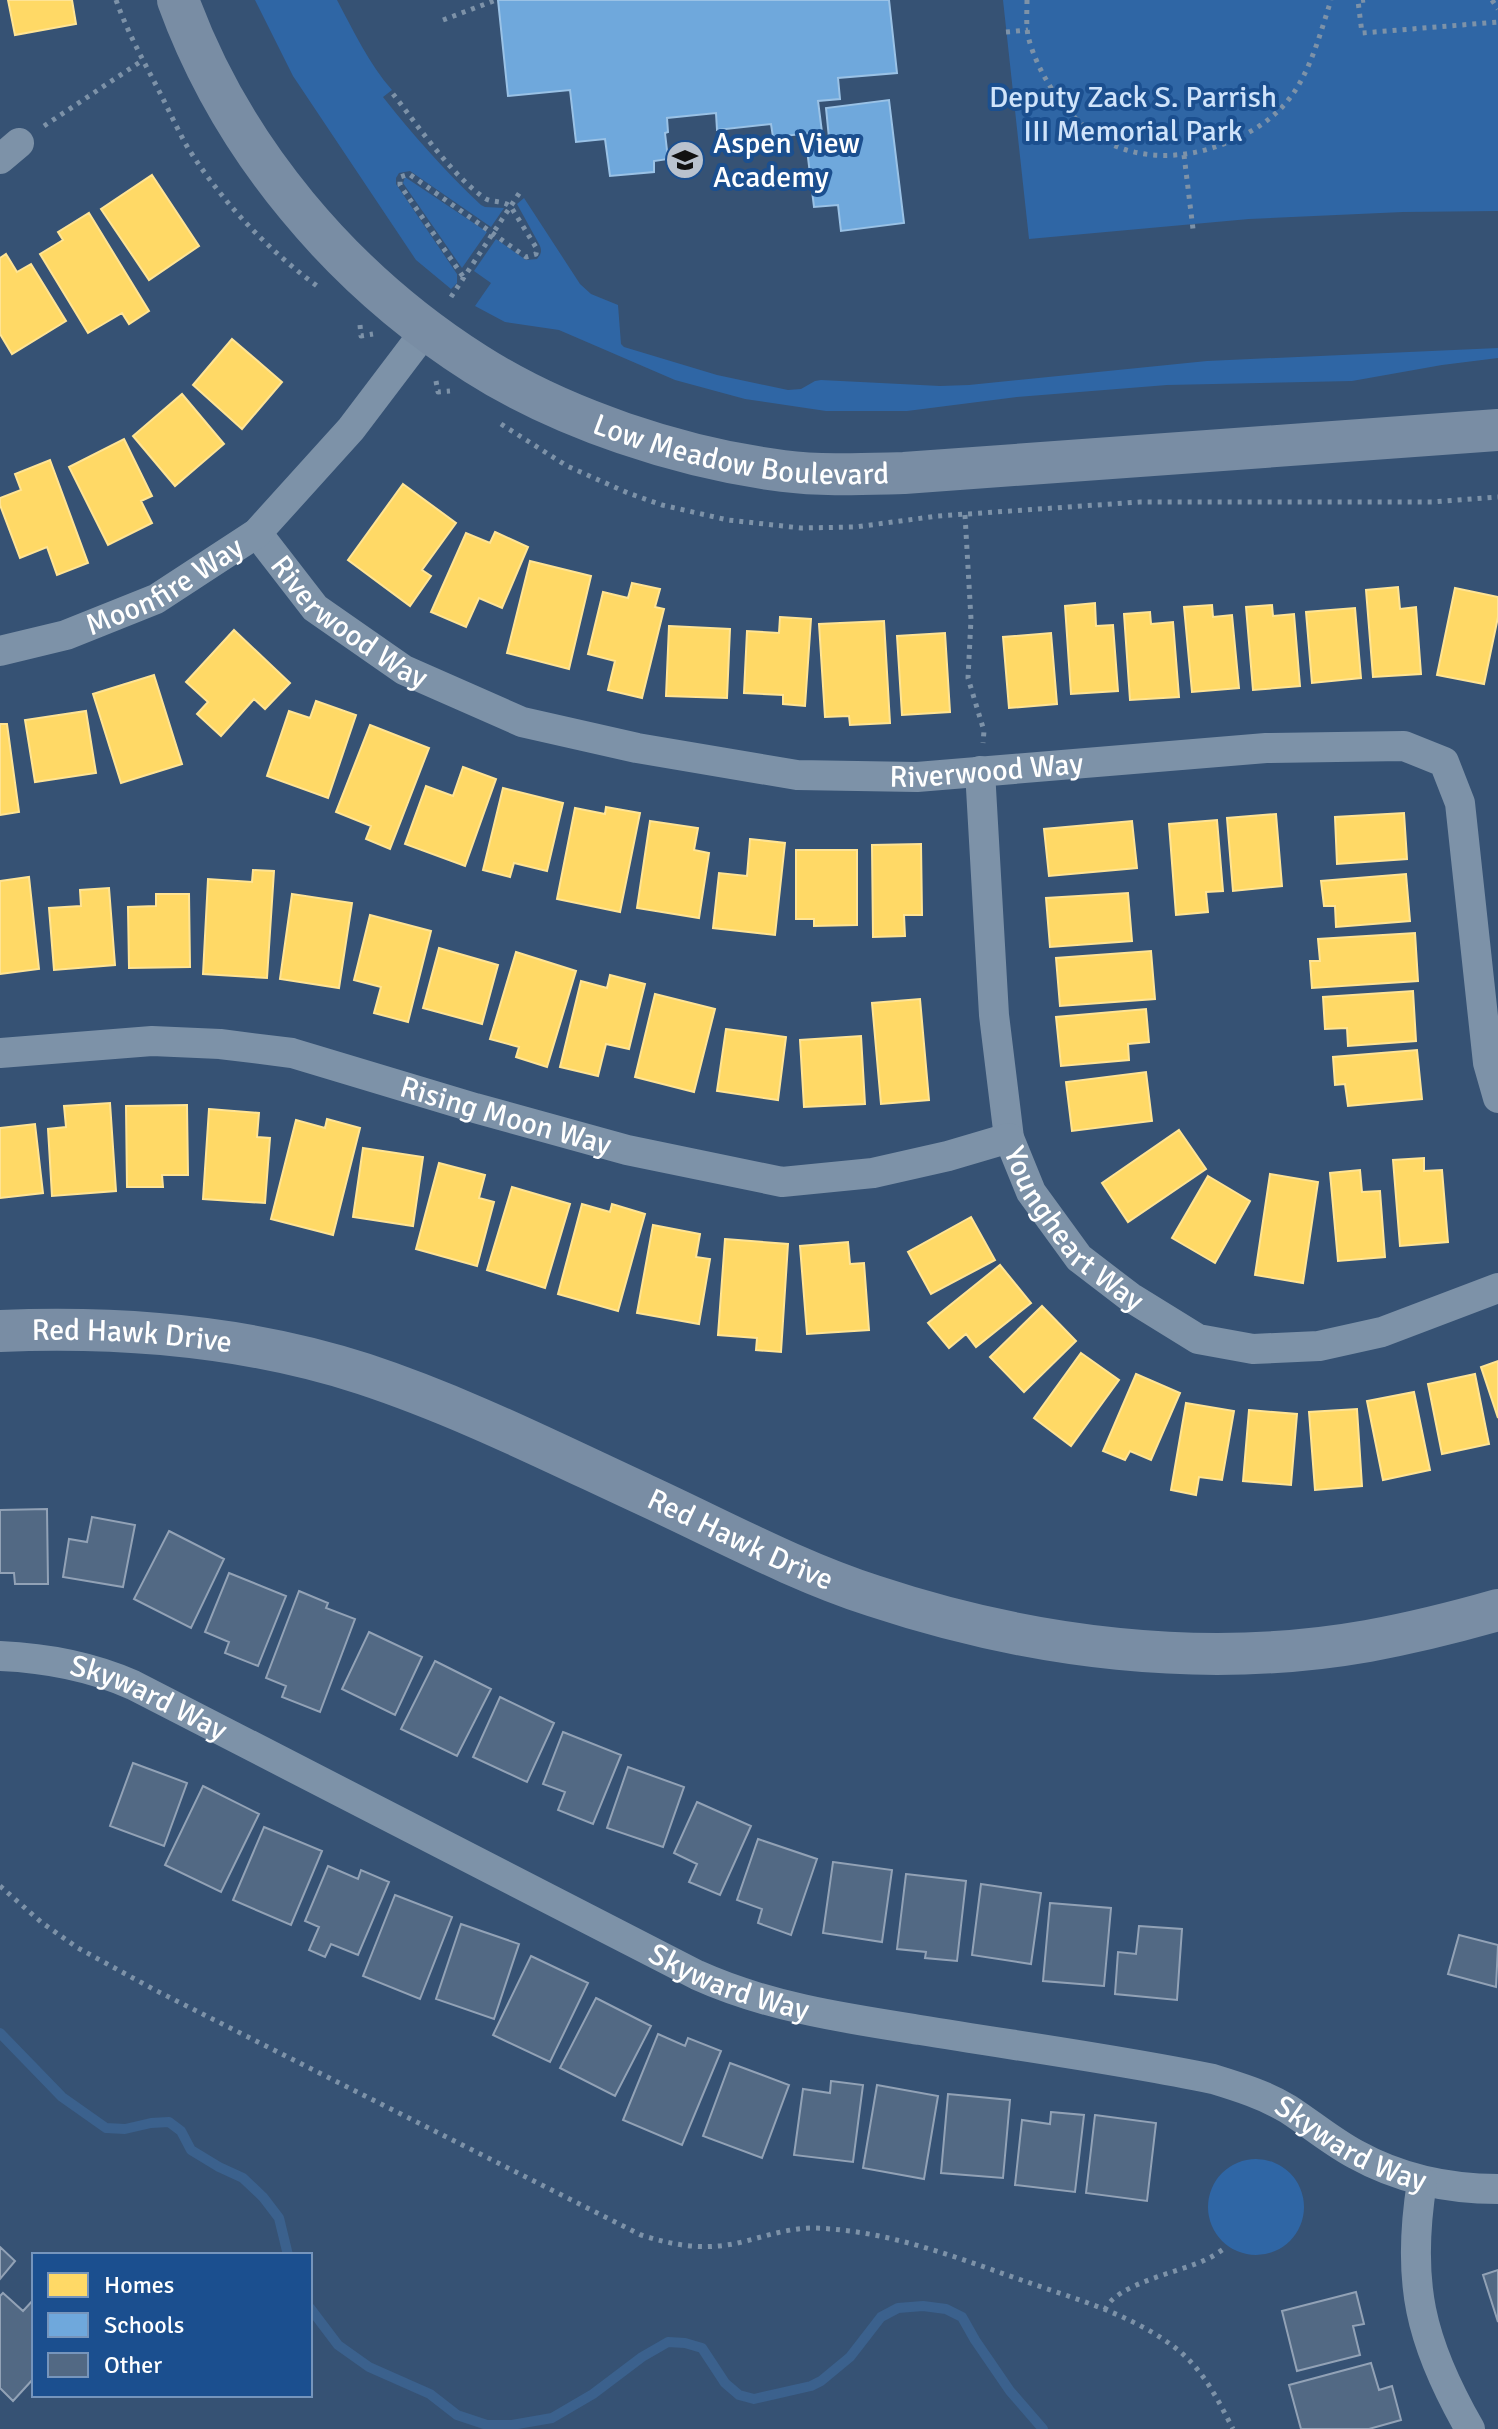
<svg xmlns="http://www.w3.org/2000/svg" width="1498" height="2429" font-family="Signika,sans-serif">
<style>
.green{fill:#2f66a5}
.homes{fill:#ffd966;stroke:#ffe494;stroke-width:2}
.schools{fill:#6fa8dc;stroke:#9ac2e6;stroke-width:2}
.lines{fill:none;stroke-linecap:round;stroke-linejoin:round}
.stream{stroke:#3b618d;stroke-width:10}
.building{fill:#526984;stroke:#92a2b6;stroke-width:2}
.path{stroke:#7d92a8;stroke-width:5;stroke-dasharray:4 6;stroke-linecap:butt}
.street{stroke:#7d92a8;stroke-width:30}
.secondary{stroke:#798da4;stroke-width:42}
.labels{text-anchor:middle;stroke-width:8;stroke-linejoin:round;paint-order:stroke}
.park-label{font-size:30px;fill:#cfe3fa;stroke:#1b4f8f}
.poi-label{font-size:30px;fill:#fff;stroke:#1b4f8f;text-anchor:start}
.street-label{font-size:30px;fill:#fff;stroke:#1b4f8f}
</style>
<rect width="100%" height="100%" fill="#365274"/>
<path class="green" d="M255 0H337C353 30 369 64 392 90L383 97C413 135 445 171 481 205L485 207 504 208 491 227 410 171 399 173 396 178V184L457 274V283L451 289 416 260 293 76Z
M1003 0H1498V211L1403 212 1249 219 1029 239Z
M405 177 487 232 462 268 403 183Z
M524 198 580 284 591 294 618 305 621 344 624 347 717 375 788 390 801 389 815 381 821 380 940 386 969 385 1207 361 1498 348V358L1442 365 1352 381 1167 385 1017 397 907 411H826L745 399 675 380 559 330 505 322 475 306 491 283 474 271 496 239 526 260 537 259C542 253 542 250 539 244L517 204Z
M1208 2207a48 48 0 1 1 96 0a48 48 0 1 1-96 0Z"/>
<path class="homes" d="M8 0H72L76 24 15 35Z
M152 175 199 246 149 280 101 209Z
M89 213 149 311 129 324 122 313 88 333 40 254 63 240 58 232Z
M6 254 17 272 31 264 66 321 12 354 0 334V258Z
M232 339 282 382 242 429 193 385Z
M182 394 224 444 175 486 133 436Z
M124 439 152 496 141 501 152 523 108 545 69 467Z
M50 460 88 563 57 575 47 547 20 558 0 505V498L21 490 15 474Z
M403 484 456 523 422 570 431 576 410 606 348 560Z
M495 532 528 547 502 608 479 598 466 627 431 612 466 533 490 543Z
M530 561 591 576 569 669 507 653Z
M632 583 660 589 655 607 664 609 642 698 608 690 615 661 588 654 603 592 628 598Z
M1398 587 1400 609 1416 607 1421 674 1373 677 1366 590Z
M1455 588 1498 597V617L1484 684 1437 675Z
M1095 603 1096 626 1113 625 1118 691 1071 694 1065 606Z
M1212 605 1213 617 1232 615 1239 688 1192 692 1184 607Z
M1272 605 1273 616 1294 614 1300 686 1253 690 1246 607Z
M1355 608 1361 678 1312 683 1306 612Z
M1150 612 1151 624 1173 622 1179 697 1130 700 1124 614Z
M780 617 811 619 805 706 783 704V695L744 693 747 631 779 633Z
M884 621 890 723 850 725 849 716 825 717 819 624Z
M669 626 730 629 727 698 666 696Z
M234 630 290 683 265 709 254 699 221 736 197 714 208 702 186 682Z
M945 633 950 712 902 715 897 636Z
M1051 633 1057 704 1009 708 1003 637Z
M154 675 182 764 121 783 93 694Z
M316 701 356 715 328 798 267 776 289 711 310 718Z
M86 711 96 773 35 782 25 720Z
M0 724H7L19 812 0 815Z
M370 725 429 748 390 849 366 839 371 826 336 812Z
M463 767 496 779 465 866 405 844 426 786 453 796Z
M503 788 563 803 547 871 514 863 510 877 483 870Z
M606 807 640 813 620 912 557 899 575 808 605 814Z
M1404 813 1407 859 1337 864 1335 817Z
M1276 814 1282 886 1233 891 1227 818Z
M1217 820 1223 891 1206 892 1208 912 1176 915 1169 824Z
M650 821 698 828 694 850 709 853 699 918 637 908Z
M1132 821 1137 868 1049 876 1044 829Z
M750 839 785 843 775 935 713 928 719 873 747 876Z
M921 844 922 915H904L905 936 873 937 872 845Z
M796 850H857V925L814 926V919H796Z
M253 870 274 871 267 978 203 974 208 879 252 882Z
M1406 874 1410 921 1336 927 1335 906H1324L1321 881Z
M29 877 39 969 0 974V881Z
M109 888 115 965 54 970 49 908 81 906 80 890Z
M1128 893 1132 941 1050 947 1046 898Z
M156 894H189L190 967 129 968 128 907 156 906Z
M292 894 352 903 339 988 280 979Z
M370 915 431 931 408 1022 374 1013 381 987 354 980Z
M1415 933 1418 981 1312 988 1310 961H1320L1318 939Z
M439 948 498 965 482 1024 423 1008Z
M1151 951 1155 999 1060 1006 1056 958Z
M516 952 576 971 547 1067 516 1057 519 1047 490 1039Z
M610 975 645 984 629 1049 606 1044 598 1076 560 1067 581 981 607 988Z
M1413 991 1416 1041 1348 1046 1347 1028 1325 1029 1323 997Z
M655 994 715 1009 694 1092 635 1077Z
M920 999 929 1100 881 1104 872 1003Z
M1146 1009 1149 1042 1128 1044 1129 1060 1061 1066 1056 1017Z
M726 1029 786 1037 778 1100 717 1091Z
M861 1036 865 1104 804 1107 800 1040Z
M1417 1050 1422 1099 1348 1106 1345 1084 1335 1085 1333 1057Z
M1146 1072 1152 1121 1072 1131 1066 1082Z
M110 1103 116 1191 52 1196 48 1129 66 1127 64 1106Z
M187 1105 188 1175H162L163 1187H127L126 1106Z
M209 1109 259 1113 257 1137 270 1138 265 1203 203 1199Z
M327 1119 360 1128 333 1235 271 1219 296 1120 325 1128Z
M35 1124 43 1193 0 1198V1128Z
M1179 1130 1206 1169 1128 1222 1102 1183Z
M363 1148 423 1157 413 1226 353 1217Z
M1424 1158V1171L1442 1170 1448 1242 1400 1246 1393 1160Z
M439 1163 485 1175 479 1198 494 1202 477 1266 416 1249Z
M1360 1170 1362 1192 1380 1191 1385 1257 1338 1261 1330 1173Z
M1270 1174 1318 1182 1303 1283 1255 1275Z
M1208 1176 1250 1201 1215 1263 1172 1238Z
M512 1187 570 1204 545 1288 487 1270Z
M582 1204 610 1212 612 1204 645 1214 618 1311 558 1294Z
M971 1217 995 1260 931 1294 908 1252Z
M653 1225 700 1234 696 1257 710 1259 699 1324 637 1313Z
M725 1239 788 1244 781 1352 756 1350 757 1338 718 1335Z
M848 1242 850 1264 864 1263 869 1330 807 1334 800 1246Z
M1000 1265 1031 1303 976 1347 966 1334 949 1348 928 1323Z
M1042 1306 1076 1341 1024 1392 990 1357Z
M1081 1353 1119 1380 1071 1446 1034 1418Z
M1498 1361V1418L1481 1367Z
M1136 1374 1180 1393 1151 1460 1130 1451 1125 1460 1103 1451Z
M1475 1374 1489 1444 1442 1454 1428 1384Z
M1414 1392 1430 1470 1383 1480 1367 1401Z
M1186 1403 1234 1411 1222 1480 1199 1477 1196 1495 1171 1490Z
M1357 1409 1362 1486 1315 1490 1309 1412Z
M1249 1410 1297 1414 1291 1485 1243 1481Z"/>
<path class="schools" d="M498 0H889L897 73 838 78 840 99 818 101 822 132 773 137 771 124 717 130 716 113 667 118 668 132 665 133 668 159 654 161V172L610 176 605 139 576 142 570 90 508 96Z
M889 100 904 223 841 231 838 205 814 207 806 141 829 138 826 108Z"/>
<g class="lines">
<path class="stream" d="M0 2033 62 2097 106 2128 125 2129 151 2123 169 2122 181 2131 191 2150 219 2167 243 2178 263 2197 279 2218 288 2255
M310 2308 338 2345 369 2367 430 2394 457 2415 487 2425H512L552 2418 593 2394 642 2357 668 2342 685 2343 702 2348 725 2383 739 2395 754 2399 811 2386 821 2381 850 2357 881 2317 898 2308 923 2306 946 2309 962 2317 975 2340 1010 2391 1043 2429"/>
</g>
<path class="building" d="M47 1509 48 1584H15L14 1573H0V1510Z
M92 1517 135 1525 123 1587 63 1577 69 1539 87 1542Z
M169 1531 224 1559 191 1628 134 1599Z
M229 1573 286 1596 258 1666 225 1653 229 1642 205 1632Z
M299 1591 328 1603 326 1608 355 1619 320 1712 282 1697 286 1686 266 1678Z
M369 1632 422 1657 395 1715 342 1689Z
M435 1661 491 1689 457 1756 401 1729Z
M500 1697 554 1723 527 1782 473 1757Z
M563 1732 621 1755 593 1824 558 1810 565 1792 543 1784Z
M133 1763 187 1783 164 1846 110 1826Z
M628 1767 684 1787 663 1847 607 1828Z
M203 1786 259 1814 221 1892 165 1865Z
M697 1802 751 1826 720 1895 689 1882 697 1864 674 1853Z
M264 1827 322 1851 291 1925 233 1900Z
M758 1839 817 1859 791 1935 758 1923 762 1909 737 1900Z
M833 1862 892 1870 882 1942 823 1933Z
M328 1866 358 1879 361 1870 389 1882 358 1955 331 1944 325 1957 309 1950 319 1927 305 1921Z
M906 1874 966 1881 957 1961 925 1958 926 1952 897 1949Z
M981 1884 1041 1893 1031 1964 972 1955Z
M395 1895 452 1917 420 1999 363 1976Z
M1050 1903 1111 1908 1104 1986 1043 1981Z
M461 1924 519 1944 494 2019 436 1999Z
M1139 1926 1182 1929 1177 2000 1115 1994 1118 1952 1136 1954Z
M1459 1935 1498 1945 1496 1987 1448 1974Z
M531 1956 588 1983 550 2062 493 2035Z
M596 1998 651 2026 615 2096 560 2068Z
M658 2034 685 2046 688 2038 721 2051 682 2145 623 2120Z
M730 2063 789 2085 762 2158 703 2136Z
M831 2081 863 2085 853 2162 794 2155 803 2089 830 2093Z
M877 2085 938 2096 924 2179 863 2168Z
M948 2094 1010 2100 1003 2178 941 2173Z
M1051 2112 1084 2115 1075 2192 1015 2185 1022 2120 1050 2124Z
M1095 2115 1156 2123 1147 2201 1086 2193Z
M0 2247 15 2261 0 2279Z
M1498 2270V2322L1483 2275Z
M1356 2292 1364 2324 1353 2326 1360 2355 1297 2371 1282 2311Z
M3 2293 23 2311 34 2299V2378L13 2401 0 2388V2296Z
M1371 2363 1379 2390 1392 2386 1401 2420 1369 2429H1301L1289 2385Z"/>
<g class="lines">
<path class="path" d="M116 0C127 31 143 60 158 89 168 108 177 129 188 148 222 202 267 249 317 286
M1027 0C1027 12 1026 25 1028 36 1038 77 1072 126 1111 144 1142 159 1180 158 1212 148 1238 140 1265 126 1284 105 1309 78 1320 34 1331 0
M1365 0 1358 1 1362 33 1498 22
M1492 0 1498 9
M443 20 496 0
M1006 32 1028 30
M393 94C419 127 449 172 483 197 492 204 502 199 511 207L537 249 536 254 526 257 409 174 400 177V185L464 278
M44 126 143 60
M1184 155 1193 229
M451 297 520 192
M360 325 361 336 373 334
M436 381 438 392 450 391
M501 424 567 466 628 493 662 505 728 520 801 528 855 527 938 516 1140 502H1432L1498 497
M965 515 971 619 968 678 984 731 983 743
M0 1886 41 1922 78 1948 155 1990 641 2235C676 2246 705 2251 742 2242 766 2236 789 2228 813 2228 887 2230 955 2257 1024 2281 1076 2299 1134 2315 1178 2350 1204 2371 1218 2400 1233 2429
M1105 2310C1115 2284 1180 2272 1205 2260 1213 2257 1220 2251 1227 2247"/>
<g class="street">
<path d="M0 159 19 143"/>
<path id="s1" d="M257 533 315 608 404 670 522 722 637 748 797 775 917 777 1266 748 1404 746 1444 762 1460 803 1488 1063 1498 1098"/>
<path id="s2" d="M0 651 66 635 156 599 257 533 351 429 426 330"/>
<path id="s3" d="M980 771 994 1015 1009 1138 1031 1192 1079 1258 1130 1297 1198 1339 1253 1349 1319 1346 1382 1332 1498 1288"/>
<path id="s4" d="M0 1053 152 1041 220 1044 292 1053 475 1108 627 1150 782 1182 873 1173 948 1156 1009 1138"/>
<path id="s5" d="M0 1656C47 1658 90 1666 133 1685L697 1975C768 2007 843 2018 920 2030 1017 2046 1116 2059 1213 2079 1239 2087 1265 2095 1288 2109 1311 2124 1331 2141 1355 2154 1400 2179 1447 2189 1498 2189"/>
<path d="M1422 2182C1406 2282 1420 2342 1470 2429"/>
</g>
<g class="secondary">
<path id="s6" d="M178 0C232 149 342 279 476 364 562 419 681 458 783 471 823 476 863 474 904 473L1498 430"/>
<path id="s7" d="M0 1331C122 1326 247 1336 364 1374 461 1406 552 1452 645 1495 719 1529 796 1571 874 1596 1031 1648 1204 1670 1368 1641 1412 1633 1456 1622 1498 1610"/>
</g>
</g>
<defs>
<g id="school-disc" transform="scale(2)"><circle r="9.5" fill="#b9c2ce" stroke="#1b4f8f"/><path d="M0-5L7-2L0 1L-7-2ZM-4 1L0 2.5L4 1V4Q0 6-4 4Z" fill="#111"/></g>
</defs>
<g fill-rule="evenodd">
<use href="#school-disc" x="685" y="160"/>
</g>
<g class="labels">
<g class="park-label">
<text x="1133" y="107">Deputy Zack S. Parrish<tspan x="1133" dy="34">III Memorial Park</tspan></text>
</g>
<g class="poi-label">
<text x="713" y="153">Aspen View<tspan x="713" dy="34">Academy</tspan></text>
</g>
<g class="street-label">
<text dy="10" stroke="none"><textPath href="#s6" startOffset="762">Low Meadow Boulevard</textPath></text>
<text dy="10" stroke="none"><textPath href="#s2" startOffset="178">Moonfire Way</textPath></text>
<text dy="10" stroke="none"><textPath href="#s1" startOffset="130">Riverwood Way</textPath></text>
<text dy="10" stroke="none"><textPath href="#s1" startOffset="802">Riverwood Way</textPath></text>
<text dy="10" stroke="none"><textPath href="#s4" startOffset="516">Rising Moon Way</textPath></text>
<text dy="10" stroke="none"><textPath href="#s3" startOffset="482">Youngheart Way</textPath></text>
<text dy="10" stroke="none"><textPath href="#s7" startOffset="132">Red Hawk Drive</textPath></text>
<text dy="10" stroke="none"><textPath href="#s7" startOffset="780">Red Hawk Drive</textPath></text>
<text dy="10" stroke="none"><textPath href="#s5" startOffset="156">Skyward Way</textPath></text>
<text dy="10" stroke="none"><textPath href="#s5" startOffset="804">Skyward Way</textPath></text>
<text dy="10" stroke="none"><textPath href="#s5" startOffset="1452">Skyward Way</textPath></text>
</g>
</g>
<rect x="32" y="2253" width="280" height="144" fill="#1b4f8f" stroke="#7695bc" stroke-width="2"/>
<rect x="48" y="2273" width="40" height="24" fill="#ffd966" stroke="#7695bc" stroke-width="2"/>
<text x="104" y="2293" font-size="24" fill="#ffffff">Homes</text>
<rect x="48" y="2313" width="40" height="24" fill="#6fa8dc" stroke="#7695bc" stroke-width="2"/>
<text x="104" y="2333" font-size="24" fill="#ffffff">Schools</text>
<rect x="48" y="2353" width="40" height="24" fill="#526984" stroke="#7695bc" stroke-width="2"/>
<text x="104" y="2373" font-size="24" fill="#ffffff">Other</text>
</svg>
